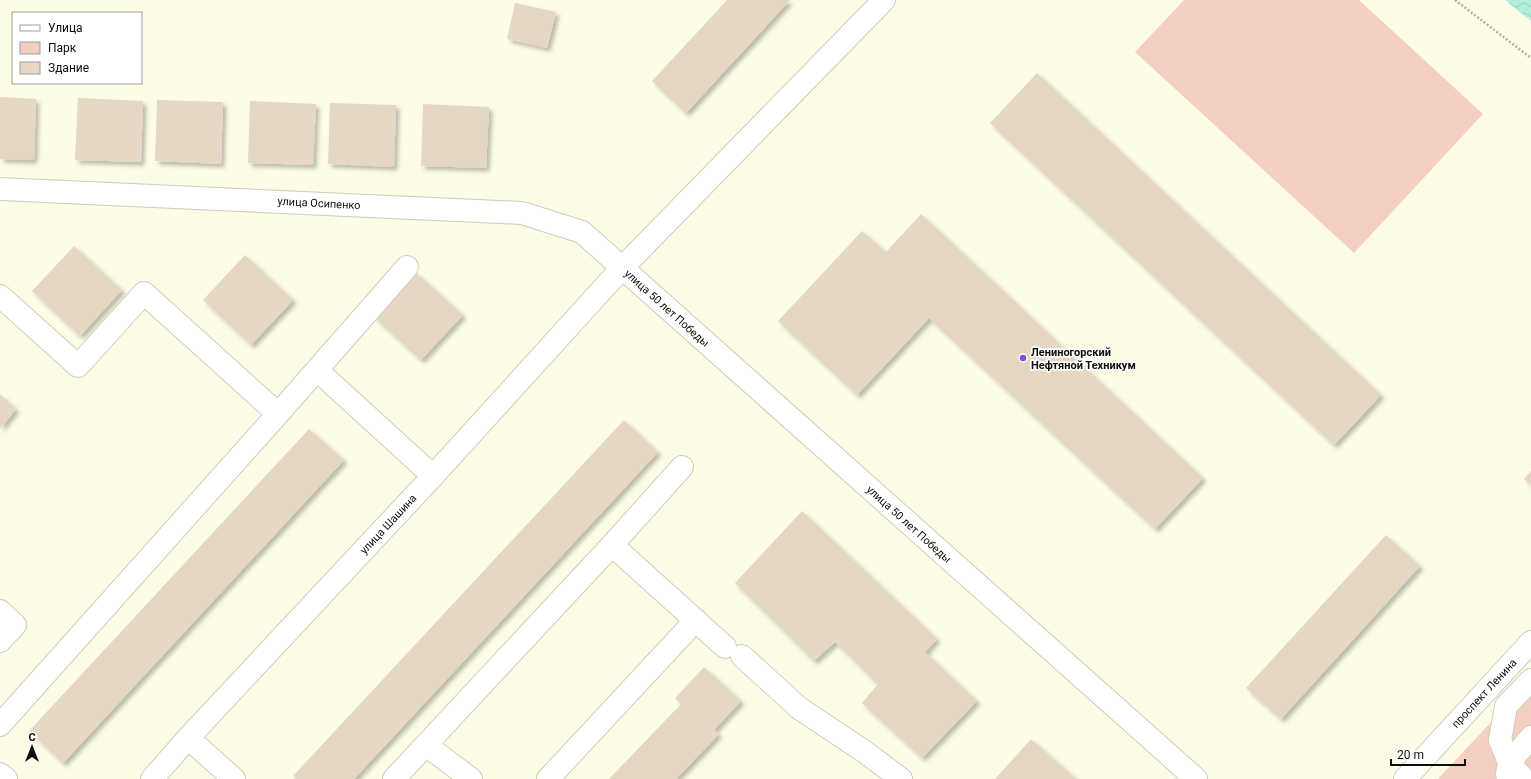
<svg xmlns="http://www.w3.org/2000/svg" width="1531" height="779" font-family="Roboto,sans-serif">
<style>
.green{fill:#f5d0c2}
.water{fill:url(#water-waves)}
.building{fill:#e5d7c4;filter:url(#shadow)}
.lines{fill:none;stroke-linecap:round;stroke-linejoin:round}
.minor-casing{stroke:#cdceb8;stroke-width:24}
.path{stroke:#b3b3a1;stroke-width:2.5;stroke-dasharray:2 2;stroke-linecap:butt}
.minor{stroke:#fff;stroke-width:22}
.poi-dot{fill:#8750c7;stroke:#fff;stroke-width:1.5}
.labels{text-anchor:middle;stroke-width:3.5;stroke-linejoin:round;paint-order:stroke}
.street-label{font-size:11px;fill:#0e0f07;stroke:#fff}
.poi-label{font-size:11px;font-weight:bold;fill:#0e0f07;stroke:#fff;text-anchor:start}
</style>
<defs>
<pattern id="water-waves" width="16" height="10" patternUnits="userSpaceOnUse"><rect width="16" height="10" fill="#aff0dd"/><path d="M0 5q4-4 8 0t8 0" fill="none" stroke="#95cdbc"/></pattern>
<filter id="shadow"><feDropShadow dx="3.5" dy="3.5" stdDeviation="2" flood-color="#0004"/></filter>
</defs>
<rect width="100%" height="100%" fill="#fdfde7"/>
<path class="green" d="M1184 0H1359L1483 114 1354 253 1135 52Z
M1531 679V779H1438Z"/>
<path class="water" d="M1505 0H1531V21Z"/>
<path class="building" d="M727 0H790L686 113 652 81Z
M515 3 556 12 547 48 507 39Z
M1037 73 1381 395 1334 445 990 123Z
M0 97 36 99 34 160 0 159Z
M78 98 143 101 141 162 75 160Z
M157 100 223 102 221 164 155 161Z
M250 101 316 104 313 165 248 163Z
M330 103 396 105 394 167 328 164Z
M423 104 489 107 486 168 421 166Z
M921 214 1203 478 1155 529 929 318 857 395 778 321 862 231 886 252Z
M74 246 122 290 80 336 32 291Z
M245 255 293 300 251 345 203 300Z
M414 271 463 315 421 360 373 316Z
M0 394 16 409 0 429Z
M624 420 658 452 354 779H296L293 776Z
M309 429 344 460 63 763 29 731Z
M1531 471V485L1524 479Z
M802 511 937 639 925 652 977 701 922 758 862 703 878 684 835 642 814 661 735 583Z
M1386 535 1420 566 1281 719 1246 688Z
M704 667 741 701 714 730 719 734 676 779H609L681 704 675 698Z
M1031 739 1076 779H995Z"/>
<g class="lines">
<g class="minor-casing">
<path id="minor" d="M0 189 522 213 582 232 1196 779
M0 296 78 366 144 293 278 414
M317 370 433 476
M612 545 682 467
M0 611 15 625 0 641
M742 656 799 708 865 752 901 779
M0 725 278 414 407 267
M188 738 234 779
M426 745 471 779
M0 774 6 779
M1507 774 1509 763 1531 737
M152 779 188 738 433 476 622 268 884 0
M394 779 612 545 725 647
M548 779 696 620
M1405 779 1531 642
M1524 779 1509 763 1500 740 1506 706 1531 680"/>
</g>
<path class="path" d="M1455 0 1531 58"/>
<use href="#minor" class="minor"/>
</g>
<circle class="poi-dot" cx="1023" cy="358" r="4"/>
<g class="labels">
<g class="street-label">
<text transform="translate(319 203) rotate(3)" y="4">улица Осипенко</text>
<text transform="translate(667 308) rotate(42)" y="4">улица 50 лет Победы</text>
<text transform="translate(388 524) rotate(-47)" y="4">улица Шашина</text>
<text transform="translate(909 524) rotate(42)" y="4">улица 50 лет Победы</text>
<text transform="translate(1484 693) rotate(-47)" y="4">проспект Ленина</text>
</g>
<g class="poi-label">
<text x="1031" y="356">Лениногорский<tspan x="1031" dy="13">Нефтяной Техникум</tspan></text>
</g>
</g>
<rect x="12" y="12" width="130" height="72" fill="#ffffff" stroke="#9f9f9c"/>
<rect x="20" y="25" width="20" height="6" fill="#ffffff" stroke="#9f9f9c"/>
<text x="48" y="32" font-size="12" fill="#0e0f07">Улица</text>
<rect x="20" y="42" width="20" height="12" fill="#f5d0c2" stroke="#9f9f9c"/>
<text x="48" y="52" font-size="12" fill="#0e0f07">Парк</text>
<rect x="20" y="62" width="20" height="12" fill="#e5d7c4" stroke="#9f9f9c"/>
<text x="48" y="72" font-size="12" fill="#0e0f07">Здание</text>
<g transform="translate(32 747)" stroke="#ffffff" stroke-width="3" paint-order="stroke">
<path d="M0-3L7 15L0 10L-7 15Z" fill="#0e0f07"/>
<text y="-6" font-size="11" font-weight="bold" text-anchor="middle" fill="#0e0f07">С</text>
</g>
<path d="M1391 759v6h74v-6" fill="none" stroke="#0e0f07" stroke-width="2"/>
<text x="1397" y="759" font-size="12" fill="#0e0f07" stroke="#ffffff" stroke-width="3" paint-order="stroke">20 m</text>
</svg>
